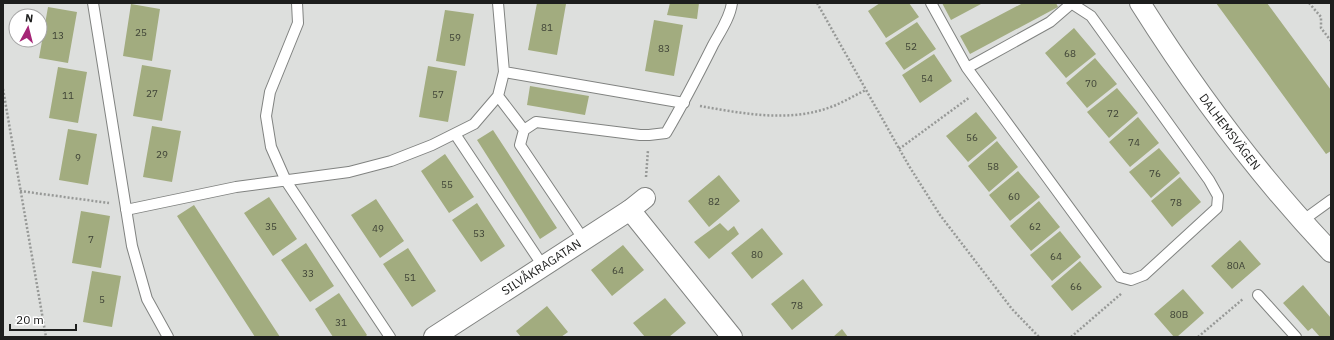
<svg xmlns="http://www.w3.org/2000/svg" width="1334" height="340" font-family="'IBM Plex Sans',sans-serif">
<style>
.building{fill:#a2ac7f}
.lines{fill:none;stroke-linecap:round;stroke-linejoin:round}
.lane-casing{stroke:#818381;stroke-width:12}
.street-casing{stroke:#818381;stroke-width:22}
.path{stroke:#979997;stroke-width:2.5;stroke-dasharray:2 2;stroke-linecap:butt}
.lane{stroke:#fff;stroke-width:10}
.street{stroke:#fff;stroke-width:20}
.labels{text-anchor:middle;stroke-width:3.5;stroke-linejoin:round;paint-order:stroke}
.number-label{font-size:10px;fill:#3e4236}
.street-label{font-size:12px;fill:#1d1e1d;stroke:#fff}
</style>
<rect width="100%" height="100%" fill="#dddfdd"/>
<path class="building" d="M537 3 566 4 557 55 528 50Z
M670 3H699L697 19 667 15Z
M880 3H909L919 17 886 38 868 11Z
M942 3H981V4L951 20Z
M1023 3H1056L1058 7 970 54 960 36Z
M1216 3H1267L1331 90V151L1326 154Z
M131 4 160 9 152 61 123 56Z
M48 7 77 12 68 63 39 58Z
M445 10 474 14 465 66 436 61Z
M654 20 683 25 674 76 645 71Z
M917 22 936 49 904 70 885 43Z
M1074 28 1096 54 1066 78 1045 53Z
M934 54 952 81 920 103 902 75Z
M1095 58 1117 84 1087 108 1066 83Z
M142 65 171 70 162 121 133 116Z
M428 66 457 71 448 122 419 117Z
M58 67 87 72 78 123 49 118Z
M530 86 589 96 585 115 527 105Z
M1117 88 1138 113 1109 138 1087 112Z
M976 112 997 138 968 162 946 136Z
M1138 117 1159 143 1130 167 1109 142Z
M152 126 181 131 172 182 143 177Z
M68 129 97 134 88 185 59 180Z
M493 130 557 228 540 239 477 140Z
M997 141 1018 167 989 192 968 166Z
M1159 148 1180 173 1151 198 1129 172Z
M445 154 474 197 449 213 421 171Z
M1018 171 1040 197 1010 221 989 195Z
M719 175 740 201 709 227 688 201Z
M1180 177 1201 202 1172 227 1151 201Z
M269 197 297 239 273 256 244 213Z
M376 199 404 241 380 258 351 215Z
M1039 201 1060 227 1031 251 1010 226Z
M477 203 505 246 481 262 452 220Z
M194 205 280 337H255L177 216Z
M81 211 110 216 101 268 72 263Z
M720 223 728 231 734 226 739 234 709 259 694 242Z
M762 228 783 254 752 279 731 253Z
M1060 231 1081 257 1052 281 1030 255Z
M1240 240 1261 264 1232 289 1211 266Z
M306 243 334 286 310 302 281 260Z
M623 245 644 270 612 296 591 270Z
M408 248 436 291 412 307 383 264Z
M1080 261 1102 287 1072 311 1051 286Z
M92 271 121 276 112 327 83 322Z
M803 279 823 305 792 330 771 304Z
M1303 285 1331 318V337H1320L1312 328 1308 331 1283 303Z
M1183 289 1204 313 1177 337H1174L1154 314Z
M339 293 367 335 365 337H333L315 309Z
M665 298 686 323 669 337H645L633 323Z
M547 306 568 332 561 337H521L516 331Z
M842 329 848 337H833Z"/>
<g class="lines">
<g class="lane-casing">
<path id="lane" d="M93 3 132 246 147 299 168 337
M297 3 298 23 270 92 266 116 271 147 286 181 390 337
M931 3 967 68 1120 277 1131 280 1144 275 1217 208 1218 196 1209 180 1091 16 1071 3
M967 68 1050 22 1072 3
M504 72 684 103
M498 96 524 130
M455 134 543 266
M126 210 236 187 349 172 391 161 432 145 474 124 498 96 504 72 498 3
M1302 221 1331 200
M584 240 520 145 524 130 536 122 640 135H649L666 133C683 104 698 75 713 45 720 32 730 18 732 3
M1258 295 1296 337"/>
</g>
<g class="street-casing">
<g id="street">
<path id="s1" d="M1140 3C1196 92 1259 176 1331 252"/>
<path d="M630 210 732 337"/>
<path id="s2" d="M434 337 630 210 645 198"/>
</g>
</g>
<path class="path" d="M817 3 909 166 940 215 1012 309 1039 337
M1309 3 1321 17V28L1331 41
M3 89 46 337
M700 106C740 113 785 122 825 109 839 105 853 96 866 90
M899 149 970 97
M646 177 648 150
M20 191 109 203
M1071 337 1122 293
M1198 337 1243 299"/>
<use href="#lane" class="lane"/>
<use href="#street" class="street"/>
</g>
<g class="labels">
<g class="number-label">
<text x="547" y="31">81</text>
<text x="141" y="36">25</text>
<text x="58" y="39">13</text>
<text x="455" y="41">59</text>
<text x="911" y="50">52</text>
<text x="664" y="52">83</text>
<text x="1070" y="57">68</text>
<text x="927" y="82">54</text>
<text x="1091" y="87">70</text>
<text x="152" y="97">27</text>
<text x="438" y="98">57</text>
<text x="68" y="99">11</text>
<text x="1113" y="117">72</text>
<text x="972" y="141">56</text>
<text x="1134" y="146">74</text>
<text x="162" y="158">29</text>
<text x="78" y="161">9</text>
<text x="993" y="170">58</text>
<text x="1155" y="177">76</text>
<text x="447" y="188">55</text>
<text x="1014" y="200">60</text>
<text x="714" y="205">82</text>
<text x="1176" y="206">78</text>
<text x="271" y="230">35</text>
<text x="1035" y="230">62</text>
<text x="378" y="232">49</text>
<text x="479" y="237">53</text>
<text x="91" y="243">7</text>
<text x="757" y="258">80</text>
<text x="1056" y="260">64</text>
<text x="1236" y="269">80A</text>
<text x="618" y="274">64</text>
<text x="308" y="277">33</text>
<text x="410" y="281">51</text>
<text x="1076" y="290">66</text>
<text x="102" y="303">5</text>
<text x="797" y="309">78</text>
<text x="1179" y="318">80B</text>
<text x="341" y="326">31</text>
</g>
<g class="street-label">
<text dy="4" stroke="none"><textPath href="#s1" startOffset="157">DALHEMSVÄGEN</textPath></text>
<text dy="4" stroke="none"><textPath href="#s2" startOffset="128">SILVÅKRAGATAN</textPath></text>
</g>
</g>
<rect width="1334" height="340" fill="none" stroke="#1d1e1d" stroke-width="8"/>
<g transform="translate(28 28) rotate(7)"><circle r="19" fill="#ffffff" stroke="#a5a5a5"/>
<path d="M0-3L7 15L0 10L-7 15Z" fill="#a52576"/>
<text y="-6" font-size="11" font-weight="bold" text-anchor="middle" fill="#1d1e1d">N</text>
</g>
<path d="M10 324v6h66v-6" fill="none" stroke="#1d1e1d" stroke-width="2"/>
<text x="16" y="324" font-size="12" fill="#1d1e1d" stroke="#ffffff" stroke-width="3" paint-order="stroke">20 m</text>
</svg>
